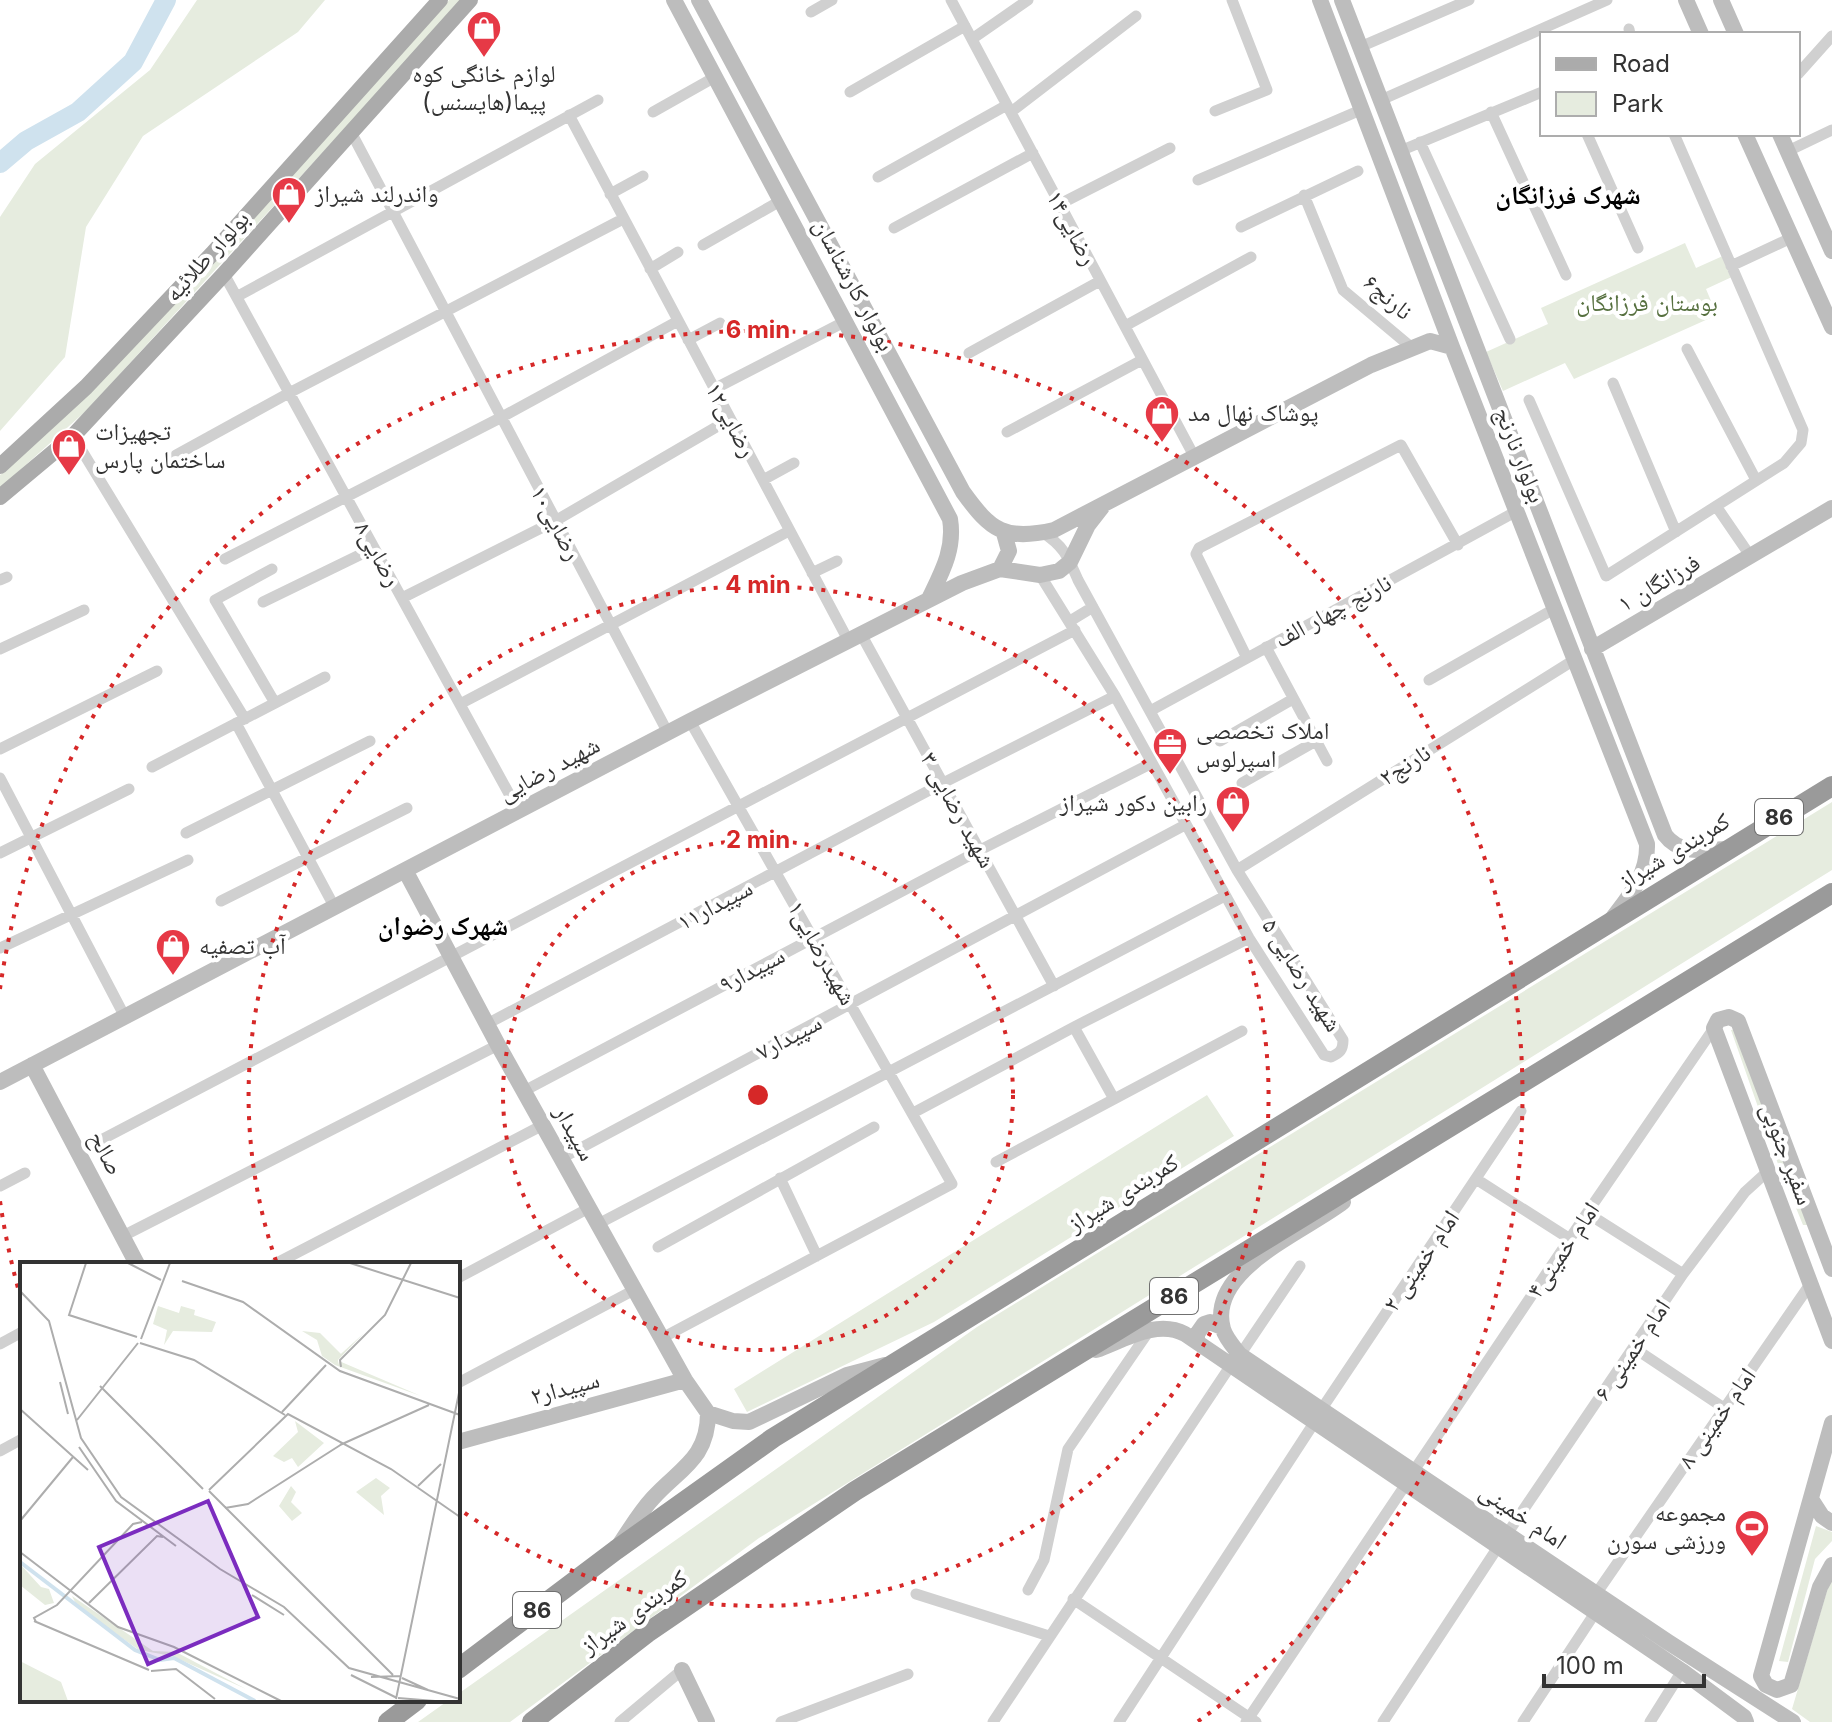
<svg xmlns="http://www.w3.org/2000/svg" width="1832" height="1722" font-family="Inter,'Noto Naskh Arabic',sans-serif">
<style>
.green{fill:#e6ecdf}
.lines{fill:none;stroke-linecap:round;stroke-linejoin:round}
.river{stroke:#cfe2ee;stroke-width:20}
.street{stroke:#d0d0d0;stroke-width:11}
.secondary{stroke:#bdbdbd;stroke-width:16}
.primary{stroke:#ababab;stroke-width:16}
.highway{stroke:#9a9a9a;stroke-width:20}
.ring{fill:none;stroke:#d62828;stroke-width:4;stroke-dasharray:4 8}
.labels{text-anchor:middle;stroke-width:8;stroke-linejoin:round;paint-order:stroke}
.shield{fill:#fff;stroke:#707070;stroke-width:2}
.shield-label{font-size:22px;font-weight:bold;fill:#333}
.poi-label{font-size:24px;fill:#333;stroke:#fff;text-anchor:start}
.street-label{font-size:24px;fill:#333;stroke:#fff}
.park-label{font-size:24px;fill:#56703f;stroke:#fff}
.neighbourhood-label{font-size:26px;font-weight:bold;fill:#000;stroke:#fff}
.inset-river{fill:none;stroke:#cfe2ee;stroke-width:4}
.inset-road{fill:none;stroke:#adadad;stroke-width:2}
.view{fill:#7b2cbf;fill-opacity:0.15;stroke:#7b2cbf;stroke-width:4}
.inset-edge{fill:none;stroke:#333;stroke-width:4}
.centre{fill:#d62828;stroke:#fff;stroke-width:4}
.ring-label{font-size:24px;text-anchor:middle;font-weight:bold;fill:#d62828;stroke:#fff;stroke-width:8;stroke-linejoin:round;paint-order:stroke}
</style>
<rect width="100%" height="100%" fill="#fff"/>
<path class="green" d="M197 0H325L298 32 143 136 86 227 65 357 0 431V217L35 164 150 70Z
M449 0H462L87 410 0 488V475L76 406 338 124Z
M1685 243 1696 268 1725 255 1734 276 1706 289 1717 315 1574 379 1565 363 1503 391 1486 352 1548 324 1541 308Z
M1832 802V870L759 1538 510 1722H418L449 1700H458V1694L977 1327Z
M1737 1029 1809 1225H1803L1778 1164 1731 1030Z
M1207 1095 1234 1136 934 1322 747 1412 734 1389Z
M1816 1526 1832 1532V1541L1815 1559 1788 1662 1779 1661Z
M1832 1574V1722H1810L1792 1709Z"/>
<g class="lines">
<path class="river" d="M0 163 26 141 78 112 133 62 166 0"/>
<path class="street" d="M951 0 1194 456
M811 12 832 0
M1629 29 1630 34
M972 39 1028 0
M1360 47 1469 0
M1798 74 1832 36
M850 92 965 26
M1381 100 1607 0
M1215 111 1267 90 1232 0
M653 112 715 77
M1011 112 1136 16
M1491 112 1566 275
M569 115 848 640
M351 132 668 733
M1587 134 1638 248
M1420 142 1510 339
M1400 151 1542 92
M1788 151 1832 130
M878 177 1007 105
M1198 180 1363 109
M610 194 643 176
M1304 195 1343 290 1411 347
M1060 204 1170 148
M1241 227 1358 171
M894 228 1033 153
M703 245 782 200
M1731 266 1791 238
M650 269 678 252
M224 274 519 812
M238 296 598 100
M1125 326 1251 257
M688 340 720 323
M1687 349 1756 480
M969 353 1100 281
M1613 383 1676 532
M714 389 846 321
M1529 400 1606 576 1784 463 1801 443 1803 430 1674 134
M1007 432 1142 360
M73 436 245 719
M176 455 289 393 623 219
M763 480 794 463
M1716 506 1751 557
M225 559 500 418 678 321
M272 569 215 600 275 703
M812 573 837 561
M1040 575 1115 696 1249 938 1324 1055 1331 1057C1340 1053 1343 1050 1343 1040L1237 870 1078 580C1068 557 1064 546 1042 532
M0 580 7 577
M402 598 555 521 730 419
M263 602 374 548
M1070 621 1093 607
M861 634 1054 986
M1266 647 1327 761
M0 649 84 610
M1247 658 1196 554 1199 548 1401 445 1458 545
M1429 680 1554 609
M460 704 789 531
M1150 711 1517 511
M236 723 335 908
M1220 741 1293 699
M0 749 157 671
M152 767 325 677
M0 778 125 1017
M1242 783 1316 741
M186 833 370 741
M0 853 129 789
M1237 870 1574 660
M221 901 407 808
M0 948 188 860
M487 1024 943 783 1115 696
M1074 1027 1114 1099
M524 1091 980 850 1152 763
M913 1113 1074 1027 1249 938
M78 1152 1075 630
M562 1158 1185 825
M996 1162 1242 1031
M780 1178 817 1256
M1476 1179 1570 1239
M0 1186 25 1173
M1587 1213 1683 1274
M598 1224 1225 896
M123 1236 498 1045
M658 1247 874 1127
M275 1264 543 1125
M458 1278 589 1208
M662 1338 952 1184 690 721
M0 1344 22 1332
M1634 1348 1724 1408
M1240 1355 1300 1266
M458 1383 636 1289
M1321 1410 1521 1111
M0 1451 22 1439
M1413 1472 1587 1213 1714 1028
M1507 1534 1683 1274 1745 1192 1767 1172
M1028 1590 1044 1560 1068 1449 1149 1331
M916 1594 1049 1636
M1596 1594 1811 1283
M1073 1599 1256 1722
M620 1722 682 1670
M781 1722 908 1674
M993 1722 1231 1365
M1119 1722 1314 1423
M1246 1722 1406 1484
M1383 1722 1498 1547
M1523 1722 1595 1613
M1650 1722 1682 1671"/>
<path class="secondary" d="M674 0 950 519C955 549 942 572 929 599
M699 0 963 492C991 531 1005 541 1054 530L1371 365 1430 341 1452 347
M1320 0 1452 347 1647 844C1648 875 1630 895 1612 919
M1342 0 1665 835C1680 855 1704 850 1727 849
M1686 0 1701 34
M1721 0 1736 34
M1745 134 1832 327
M1780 134 1832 251
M1000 569 1009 551 1004 533
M1592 649 1832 508
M406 872 498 1045 685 1380 708 1413
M32 1065 137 1264
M0 1082 690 721 962 583 1000 569 1040 575 1059 571 1070 562 1088 525 1102 507
M1343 1202C1306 1231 1206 1270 1223 1329 1226 1339 1234 1347 1240 1355L1668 1642 1793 1722
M1832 1269 1738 1021 1729 1017 1718 1020 1714 1028 1832 1341
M1197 1342V1334L1204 1324 1210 1322 1222 1327
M1096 1350C1124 1340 1157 1319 1185 1334L1682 1671 1744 1717 1746 1722
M708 1413 733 1421 749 1422 847 1375 885 1365
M1832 1423 1761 1676 1766 1685 1777 1690 1791 1685 1820 1587 1832 1565
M458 1442 685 1380
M1811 1499 1822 1516 1832 1523
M620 1544C630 1529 640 1512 653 1498 679 1469 708 1459 708 1413
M682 1670 707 1722"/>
<path class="primary" d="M0 466 86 387 212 254 440 0
M0 497 73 436 224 274 470 0"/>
<path class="highway" d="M458 1669 616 1550 773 1438 1832 786
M388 1722 417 1700
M532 1722 647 1633 855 1491 1832 893"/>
</g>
<g class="ring">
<circle cx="758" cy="1095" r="255"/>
<path d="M276 1261A510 510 0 1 1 458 1508"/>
<path d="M21 1299A765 765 0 0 1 0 1201M0 989A765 765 0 1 1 1197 1722"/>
</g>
<defs>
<g id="shop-pin" transform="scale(1.8)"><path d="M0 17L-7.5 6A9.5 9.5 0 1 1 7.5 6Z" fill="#e63946" stroke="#fff"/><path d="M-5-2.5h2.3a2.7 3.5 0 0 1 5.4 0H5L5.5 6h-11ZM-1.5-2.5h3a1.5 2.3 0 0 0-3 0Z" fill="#fff"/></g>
<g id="office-pin" transform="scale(1.8)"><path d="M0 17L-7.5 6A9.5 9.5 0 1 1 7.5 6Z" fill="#e63946" stroke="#fff"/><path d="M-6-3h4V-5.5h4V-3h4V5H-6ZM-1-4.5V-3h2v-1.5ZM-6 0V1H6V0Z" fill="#fff"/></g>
<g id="stadium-pin" transform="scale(1.8)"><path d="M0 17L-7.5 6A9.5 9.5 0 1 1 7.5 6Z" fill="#e63946" stroke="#fff"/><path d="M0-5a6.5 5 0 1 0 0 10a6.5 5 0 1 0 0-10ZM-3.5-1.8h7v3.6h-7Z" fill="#fff"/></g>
</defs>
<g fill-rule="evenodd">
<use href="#shop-pin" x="484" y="28"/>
<use href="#shop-pin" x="289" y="194"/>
<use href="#shop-pin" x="1162" y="413"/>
<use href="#shop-pin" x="69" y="446"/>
<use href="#office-pin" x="1170" y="745"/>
<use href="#shop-pin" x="1233" y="803"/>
<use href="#shop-pin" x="173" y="946"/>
<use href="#stadium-pin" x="1752" y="1527"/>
</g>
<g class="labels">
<g class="shield">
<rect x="1755" y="799" width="48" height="36" rx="6"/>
<rect x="1150" y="1278" width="48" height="36" rx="6"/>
<rect x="513" y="1592" width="48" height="36" rx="6"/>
</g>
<g class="shield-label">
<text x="1779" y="825">86</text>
<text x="1174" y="1304">86</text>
<text x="537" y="1618">86</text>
</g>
<g class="poi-label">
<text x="484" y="82" text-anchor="middle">لوازم خانگی کوه<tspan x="484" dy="28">پیما(هایسنس)</tspan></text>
<text x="315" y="202">واندرلند شیراز</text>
<text x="1188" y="421">پوشاک نهال مد</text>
<text x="95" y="440">تجهیزات<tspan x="95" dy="28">ساختمان پارس</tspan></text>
<text x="1196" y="739">املاک تخصصی<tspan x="1196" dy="28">اسپرلوس</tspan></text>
<text x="1207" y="811" text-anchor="end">رابین دکور شیراز</text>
<text x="199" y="954">آب تصفیه</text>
<text x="1726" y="1521" text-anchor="end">مجموعه<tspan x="1726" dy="28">ورزشی سورن</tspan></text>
</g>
<g class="street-label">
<text transform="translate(1072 228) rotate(62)" y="8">رضایی۱۴</text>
<text transform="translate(207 256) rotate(-48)" y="8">بولوار طلائیه</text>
<text transform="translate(854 285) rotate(62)" y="8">بولوار کارشناسان</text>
<text transform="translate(1388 297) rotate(41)" y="8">نارنج۶</text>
<text transform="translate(731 420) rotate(62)" y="8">رضایی۱۲</text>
<text transform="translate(1520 455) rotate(69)" y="8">بولوار نارنج</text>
<text transform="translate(556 523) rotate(62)" y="8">رضایی۱۰</text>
<text transform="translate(378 554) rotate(61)" y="8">رضایی۸</text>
<text transform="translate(1659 583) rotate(-30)" y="8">فرزانگان ۱</text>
<text transform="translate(1333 611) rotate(-28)" y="8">نارنج چهار الف</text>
<text transform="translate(1405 765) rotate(-32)" y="8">نارنج۲</text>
<text transform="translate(549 769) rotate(-28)" y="8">شهید رضایی</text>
<text transform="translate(958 810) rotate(61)" y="8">شهید رضایی ۳</text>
<text transform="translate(1674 851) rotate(-31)" y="8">کمربندی شیراز</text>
<text transform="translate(715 905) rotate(-28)" y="8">سپیدار۱۱</text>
<text transform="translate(822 953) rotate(61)" y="8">شهیدرضایی۱</text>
<text transform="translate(752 970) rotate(-28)" y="8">سپیدار۹</text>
<text transform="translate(1302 975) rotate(58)" y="8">شهید رضایی ۵</text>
<text transform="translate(789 1037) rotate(-28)" y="8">سپیدار۷</text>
<text transform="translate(575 1133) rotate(61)" y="8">سپیدار</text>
<text transform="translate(106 1153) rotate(62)" y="8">صالح</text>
<text transform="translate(1787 1154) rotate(69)" y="8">سفیر جنوبی</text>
<text transform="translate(1123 1193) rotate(-32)" y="8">کمربندی شیراز</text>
<text transform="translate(1563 1250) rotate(-56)" y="8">امام خمینی۴</text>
<text transform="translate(1421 1261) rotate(-56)" y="8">امام خمینی ۲</text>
<text transform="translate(1632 1350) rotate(-56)" y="8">امام خمینی ۶</text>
<text transform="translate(565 1388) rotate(-15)" y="8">سپیدار۲</text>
<text transform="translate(1717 1418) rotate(-55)" y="8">امام خمینی ۸</text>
<text transform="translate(1523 1516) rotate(34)" y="8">امام خمینی</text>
<text transform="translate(634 1612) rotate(-36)" y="8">کمربندی شیراز</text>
</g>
<g class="park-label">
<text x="1647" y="311">بوستان فرزانگان</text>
</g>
<g class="neighbourhood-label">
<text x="1568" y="204">شهرک فرزانگان</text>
<text x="443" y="935">شهرک رضوان</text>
</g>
</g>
<g transform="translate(20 1262)">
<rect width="440" height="440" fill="#fff"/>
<path d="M138 44 159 51 161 44 175 48 174 53 196 60 192 70 153 69 144 83 147 68 133 62ZM282 69 300 71 321 92 312 100 344 71 318 98V103L319 99 401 134 315 103 302 94 297 78ZM275 159 304 181 278 205 272 196 264 200 253 194 278 170ZM356 216 370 226 361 234 364 253 336 230ZM271 224 276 230 271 240 282 251 272 259 259 244ZM0 302 21 325 29 327 34 341 25 343 0 323ZM52 334 133 389 156 390 226 427 152 394 119 388 57 344ZM0 399 41 420 48 439H0Z" fill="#e6ecdf"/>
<path class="inset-river" d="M0 300 115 388 140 398 154 396 235 439"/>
<path class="inset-road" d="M66 1 49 53 117 75M108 1 141 18M330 1 440 36M162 19 223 40 320 109 440 153M0 29 29 59 61 176 101 235 200 307 264 345 329 406 440 437M121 77 150 1M120 81 174 98 265 153M321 105 320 98 365 53 391 1M40 120 48 152M80 124 183 227M0 147 68 208M262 150 306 103M57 158 118 81M320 183 409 143M59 185 96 239 156 284M398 224 421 202M189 228 268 152 371 207 440 255M189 229 373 413M205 246 228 242 322 182M0 259 53 195M0 290 98 365 154 385 261 439M232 333 264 353M69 341 137 274 143 275M14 359 129 408M16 360 14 356 37 343 113 262 122 260M131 409 156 407 195 437M331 413 377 436M351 415 381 414M382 416 408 428M378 436 415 439M376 437 440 126M323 439H369"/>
<path class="view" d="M188 239 238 355 128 402 79 285Z"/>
<rect width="440" height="440" class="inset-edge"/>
</g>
<circle cx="758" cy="1095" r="12" class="centre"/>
<g class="ring-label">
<text x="758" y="338">6 min</text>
<text x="758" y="593">4 min</text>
<text x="758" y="848">2 min</text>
</g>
<rect x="1540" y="32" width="260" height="104" fill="#ffffff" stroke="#adadad" stroke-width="2"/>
<rect x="1556" y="58" width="40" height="12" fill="#ababab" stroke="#adadad" stroke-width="2"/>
<text x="1612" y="72" font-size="24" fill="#333333">Road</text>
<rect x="1556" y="92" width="40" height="24" fill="#e6ecdf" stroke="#adadad" stroke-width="2"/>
<text x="1612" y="112" font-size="24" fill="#333333">Park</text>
<path d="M1544 1674v12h160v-12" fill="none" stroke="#333333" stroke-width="4"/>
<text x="1556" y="1674" font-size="24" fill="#333333" stroke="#ffffff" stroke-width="6" paint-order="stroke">100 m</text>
</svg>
